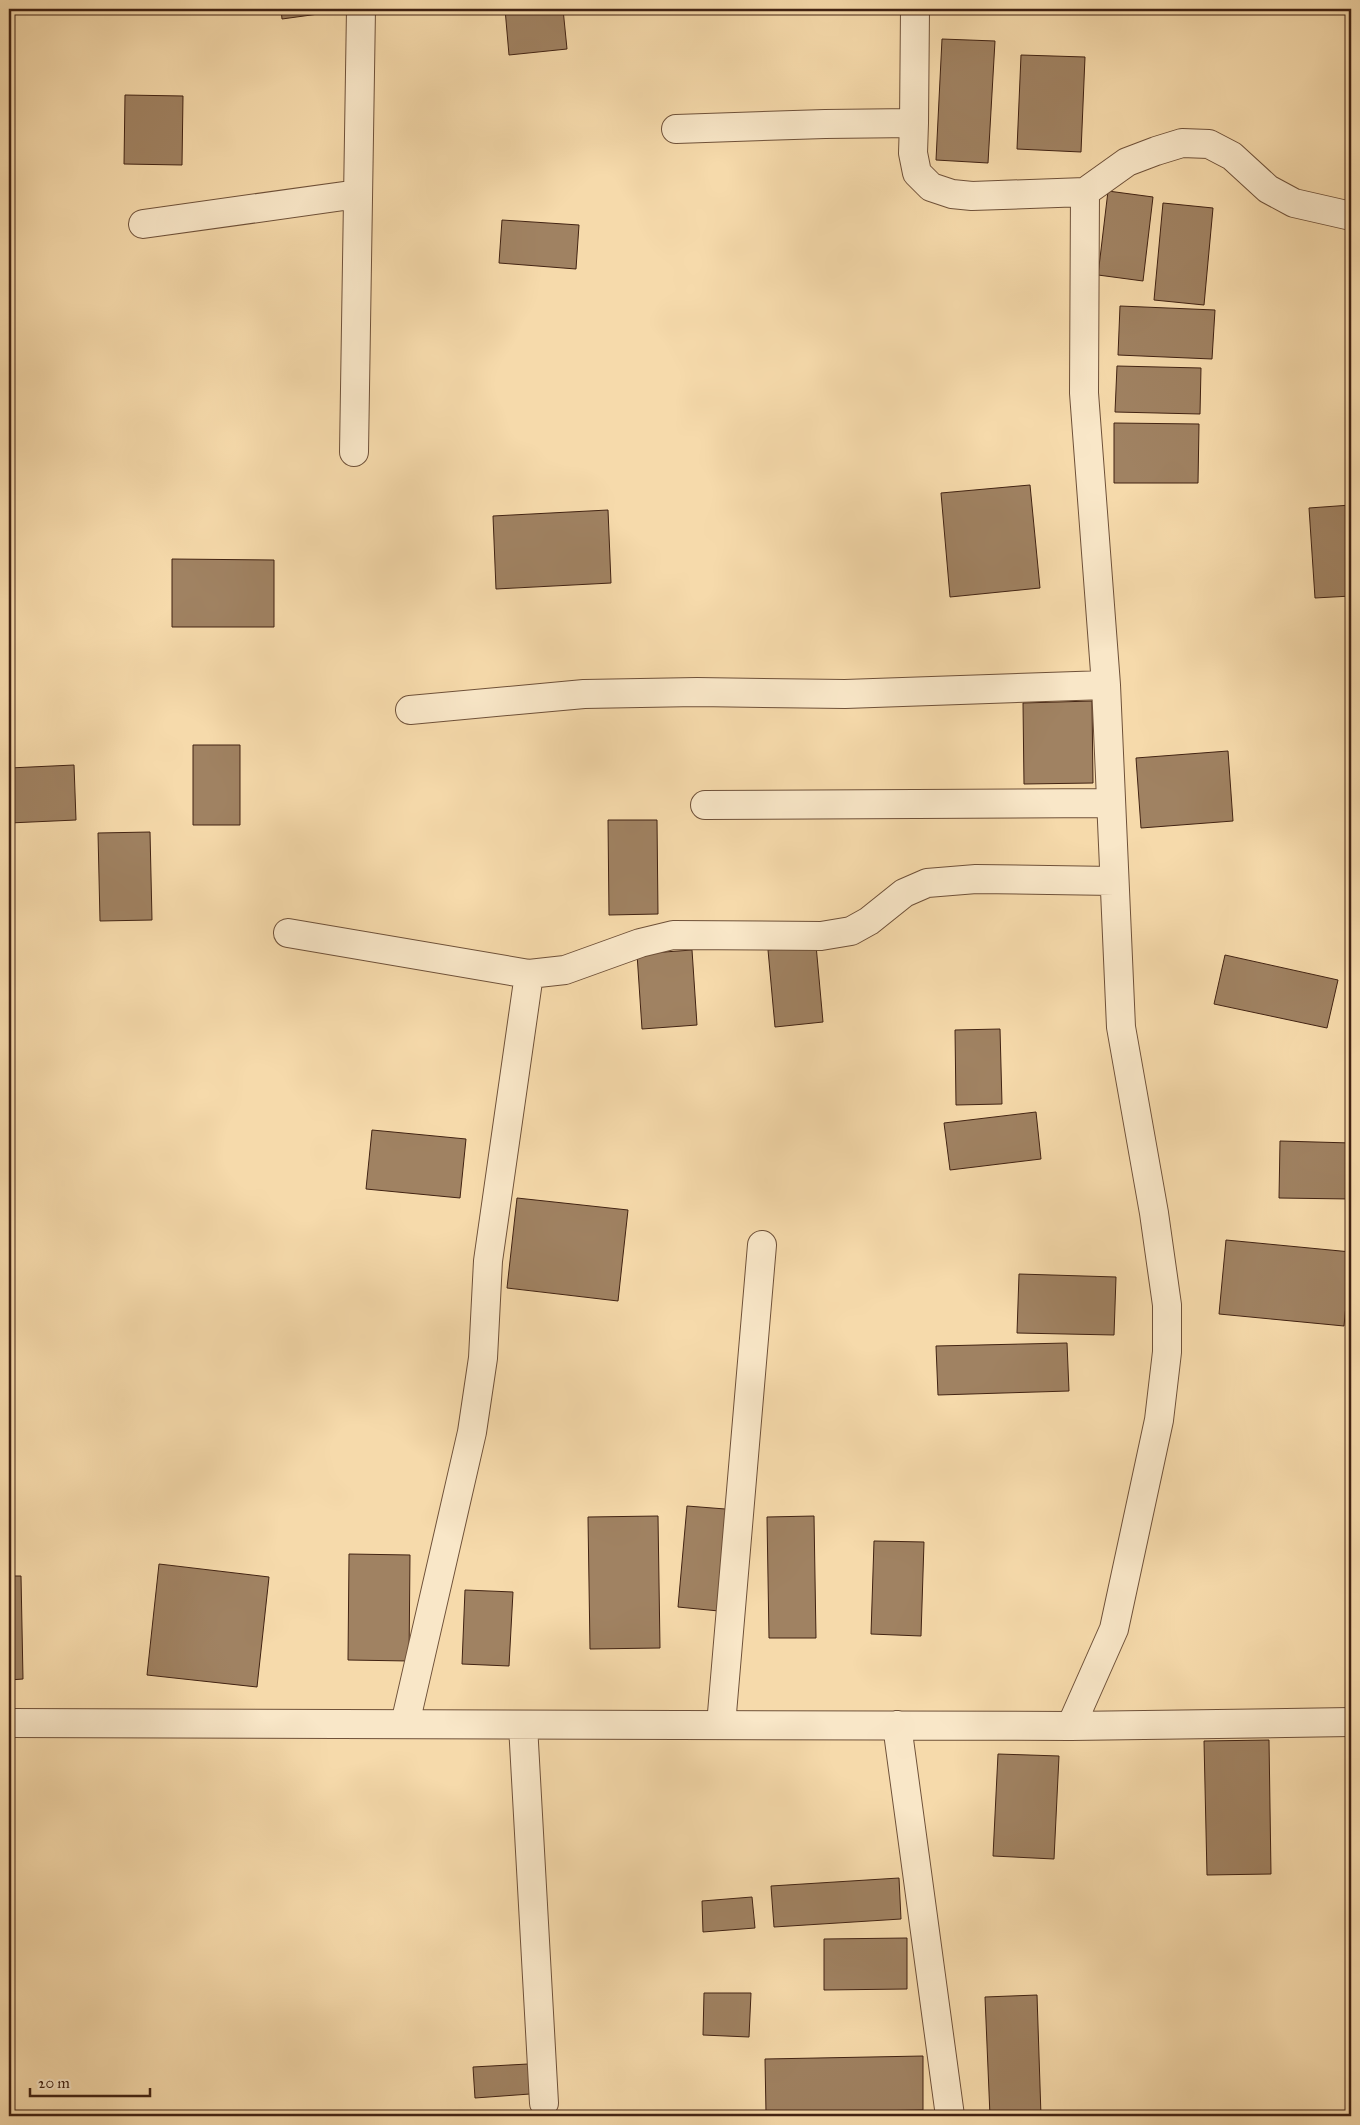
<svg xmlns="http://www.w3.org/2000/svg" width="1360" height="2125" font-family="'IM FELL Great Primer',serif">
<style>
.building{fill:#a08262;stroke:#422313}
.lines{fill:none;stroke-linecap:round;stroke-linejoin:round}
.street-casing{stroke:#6f5139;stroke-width:30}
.street{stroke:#f9e7c8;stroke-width:28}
</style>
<rect width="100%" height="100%" fill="#f6daab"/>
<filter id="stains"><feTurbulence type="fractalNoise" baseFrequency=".004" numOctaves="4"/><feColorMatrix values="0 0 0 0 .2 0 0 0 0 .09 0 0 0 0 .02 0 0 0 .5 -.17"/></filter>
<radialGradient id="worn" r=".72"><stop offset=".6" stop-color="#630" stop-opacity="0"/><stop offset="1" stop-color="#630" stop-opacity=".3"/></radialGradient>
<path class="building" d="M281 9H333V12L282 19Z
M505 9H563L567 49 509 55Z
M942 39 995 41 988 163 936 160Z
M1021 55 1085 57 1081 152 1017 149Z
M125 95 183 96 182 165 124 164Z
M1108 191 1153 197 1143 281 1098 275Z
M1163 203 1213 208 1204 305 1154 300Z
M502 220 579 225 576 269 499 263Z
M1120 306 1215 310 1212 359 1118 355Z
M1117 366 1201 368 1200 414 1115 412Z
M1114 423 1199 424 1198 483H1114Z
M1030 485 1040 588 950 597 941 493Z
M1351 505V596L1315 598 1309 508Z
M608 510 611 583 496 589 493 516Z
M172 559 274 560V627H172Z
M1092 701 1093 783 1024 784 1023 703Z
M193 745H240V825H193Z
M1228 751 1233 821 1141 828 1136 758Z
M74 765 76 820 9 823V768Z
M608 820H657L658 914 609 915Z
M150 832 152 920 100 921 98 833Z
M816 945 823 1022 775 1027 768 950Z
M692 950 697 1025 642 1029 637 954Z
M1225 955 1338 980 1327 1028 1214 1004Z
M1000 1029 1002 1104 956 1105 955 1030Z
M1036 1112 1041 1159 950 1170 944 1123Z
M372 1130 466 1139 460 1198 366 1189Z
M1280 1141 1351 1143V1199L1279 1198Z
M517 1198 628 1210 618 1301 507 1288Z
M1226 1240 1351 1252 1344 1326 1219 1314Z
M1019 1274 1116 1277 1114 1335 1017 1333Z
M1067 1343 1069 1391 938 1395 936 1346Z
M687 1506 738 1510 729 1612 678 1607Z
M658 1516 660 1648 590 1649 588 1517Z
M814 1516 816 1638H769L767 1517Z
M874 1541 924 1542 921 1636 871 1634Z
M349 1554 410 1555 409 1661 348 1660Z
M159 1564 269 1577 257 1687 147 1675Z
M9 1576H21L23 1679 9 1680Z
M465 1590 513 1592 509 1666 462 1664Z
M1269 1740 1271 1874 1207 1875 1204 1741Z
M998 1754 1059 1756 1054 1859 993 1856Z
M899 1878 901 1919 774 1927 771 1886Z
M752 1897 755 1928 703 1932 702 1901Z
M907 1938V1989L824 1990V1939Z
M704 1993H751L749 2037 703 2035Z
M1037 1995 1041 2116H990L985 1997Z
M923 2056V2110L766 2113 765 2059Z
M528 2064 530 2094 475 2098 473 2067Z"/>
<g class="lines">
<g class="street-casing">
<path id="street" d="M914 123 915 9
M676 129 825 124 914 123 913 153 917 173 931 187 952 194 972 196 1085 192
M143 224 358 194
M354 452 361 9
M410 710 584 694 697 692 845 694 1106 685
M705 805 1110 803
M288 933 529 974
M9 1723 1071 1726 1351 1722
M405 1724 472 1432 483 1358 488 1261 529 974 565 970 640 943 673 935 821 936 851 931 869 921 904 893 927 883 976 879 1114 881
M523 1725 544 2103
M721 1725 762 1245
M897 1725 950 2116
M1071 1726 1114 1629 1159 1420 1167 1352V1305L1154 1213 1121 1027 1106 685 1084 393 1085 192 1127 162 1156 151 1182 143 1209 144 1232 156 1268 189 1294 203 1351 216"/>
</g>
<use href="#street" class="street"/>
</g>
<rect width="1360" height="2125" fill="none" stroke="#f6daab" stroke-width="30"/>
<rect x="10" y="10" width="1340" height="2105" fill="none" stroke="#422313" stroke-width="2.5"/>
<rect x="15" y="15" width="1330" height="2095" fill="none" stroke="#422313"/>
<path d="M30 2088v8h120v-8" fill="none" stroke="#422313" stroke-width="2.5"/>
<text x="38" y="2088" font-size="15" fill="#422313" stroke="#f9e7c8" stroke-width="4" paint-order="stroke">20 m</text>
<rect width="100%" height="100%" filter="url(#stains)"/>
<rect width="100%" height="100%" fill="url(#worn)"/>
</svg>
